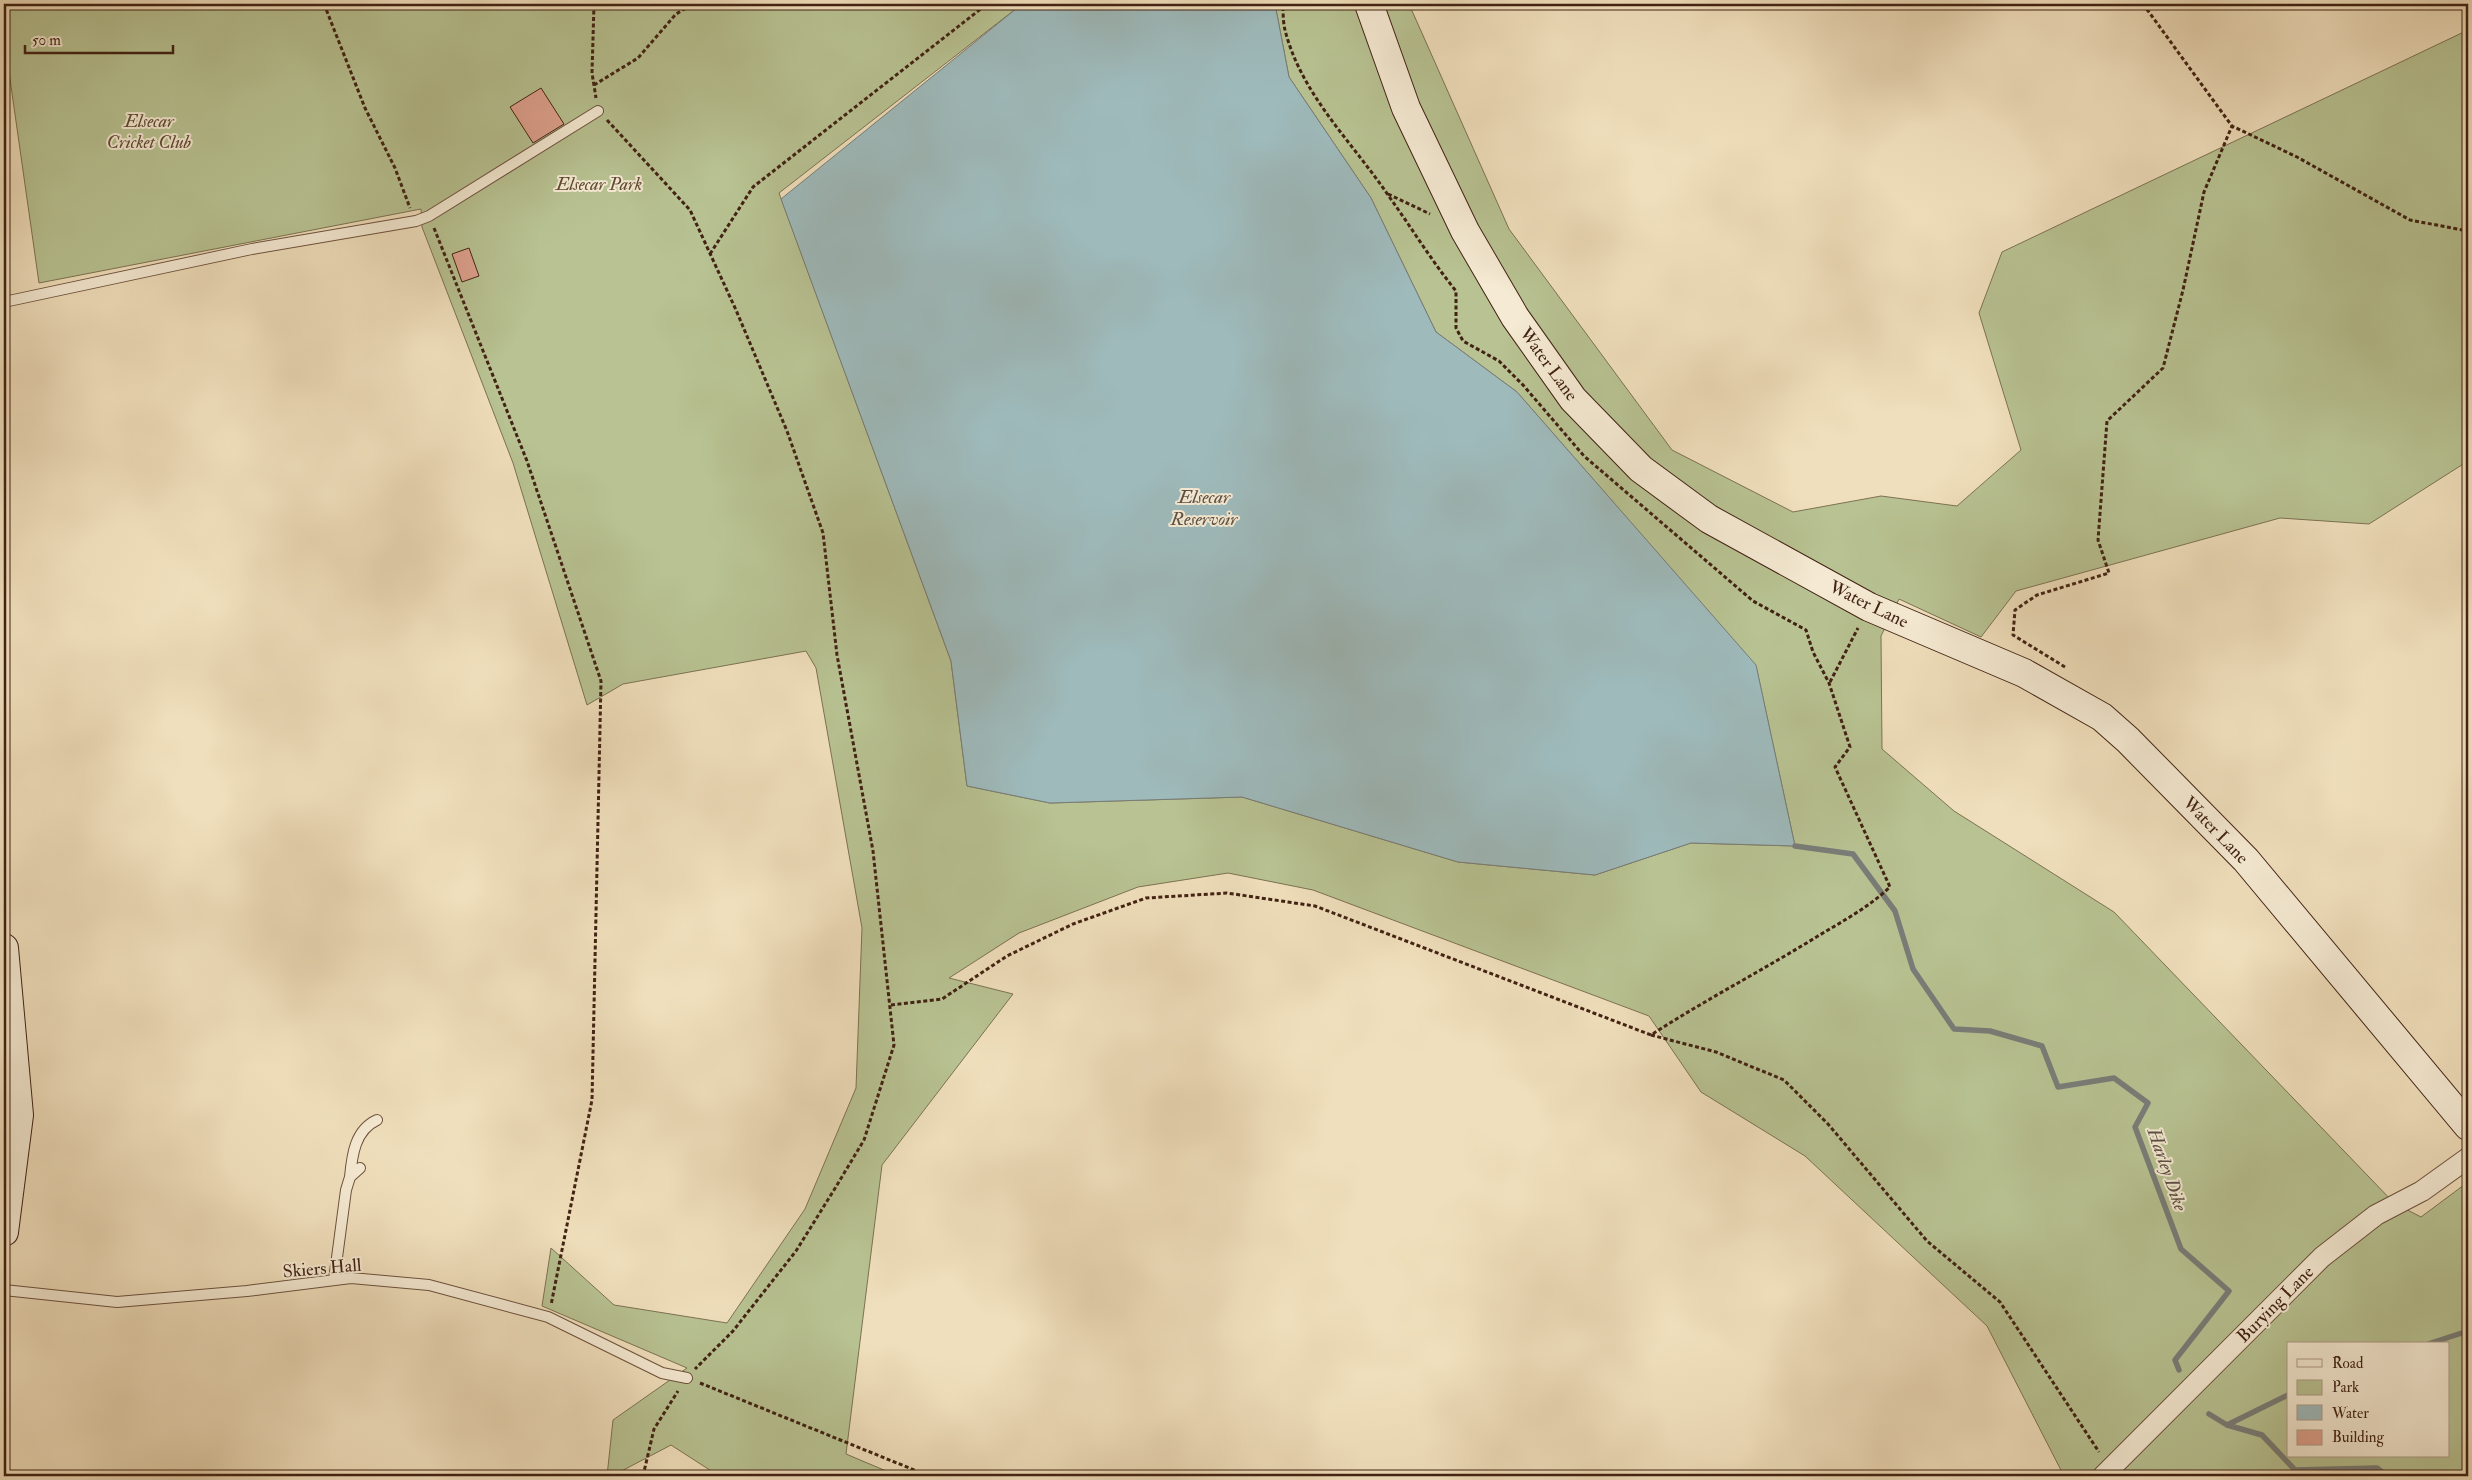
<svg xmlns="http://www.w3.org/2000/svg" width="2472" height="1480" font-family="'IM FELL Double Pica',serif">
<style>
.green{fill:#b8c292;stroke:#7c7252;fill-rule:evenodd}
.water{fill:#9ebabb;stroke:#797d78}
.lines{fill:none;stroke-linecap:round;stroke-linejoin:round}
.stream{stroke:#797d78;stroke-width:5.5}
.building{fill:#dfa18e;stroke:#412213}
.lane-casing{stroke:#6d513d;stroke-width:12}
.street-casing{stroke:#6d513d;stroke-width:22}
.secondary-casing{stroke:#412213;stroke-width:30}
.path{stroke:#412213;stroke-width:3;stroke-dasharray:4 2.5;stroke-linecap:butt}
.lane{stroke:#f5ead3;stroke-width:10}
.street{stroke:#f5ead3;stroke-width:20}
.secondary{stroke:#f5ead3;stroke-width:28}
.labels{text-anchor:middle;stroke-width:4;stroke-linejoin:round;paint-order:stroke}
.park-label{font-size:18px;font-style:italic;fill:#5f4a33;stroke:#f5ead3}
.street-label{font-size:18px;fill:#412213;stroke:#f5ead3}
.water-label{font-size:19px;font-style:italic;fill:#5d5045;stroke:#f5ead3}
</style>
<rect width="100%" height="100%" fill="#f0dfbc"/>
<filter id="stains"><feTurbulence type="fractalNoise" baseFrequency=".004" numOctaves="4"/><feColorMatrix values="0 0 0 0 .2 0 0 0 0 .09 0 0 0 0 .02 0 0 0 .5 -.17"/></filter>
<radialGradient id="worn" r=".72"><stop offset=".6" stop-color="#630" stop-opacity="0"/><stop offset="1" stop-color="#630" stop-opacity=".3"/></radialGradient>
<path class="green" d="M4 4H1022L779 193 951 661 967 786 1050 803 1242 797 1458 862 1595 875 1691 843 1795 846 1756 666 1517 392 1436 332 1371 198 1289 77 1275 4H1409L1509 229 1672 450 1793 512 1881 496 1957 506 2021 450 1979 313 2002 252 2468 30V461L2369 524 2280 518 2016 591 1981 637 1899 599 1881 636 1882 749 1954 811 2114 912 2394 1203 2421 1217 2468 1182V1476H2064L1987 1326 1805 1156 1701 1092 1649 1016 1313 890 1228 873 1138 887 1019 933 949 978 1013 994 882 1165 846 1454 898 1476H719L671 1445 612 1476H607L613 1420 687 1368 542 1306 551 1248 614 1305 727 1323 805 1209 856 1088 862 928 816 668 806 651 623 684 587 705 513 463 422 227 421 209 39 283 4 37ZM2288 1344H2448V1456H2288Z"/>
<path class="water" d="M1022 4H1275L1289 77 1371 198 1436 332 1517 392 1756 665 1795 846 1691 843 1595 875 1458 862 1242 797 1050 803 967 786 951 661 781 199Z"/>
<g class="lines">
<path class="stream" d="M1795 846 1853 854 1895 911 1913 969 1954 1029 1990 1031 2042 1046 2058 1087 2114 1078 2148 1103 2135 1127 2181 1249 2229 1291 2175 1360 2179 1370
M2428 1344 2468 1331
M2209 1414 2227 1425 2262 1435 2295 1470 2377 1468 2387 1476
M2227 1425 2288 1395"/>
</g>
<path class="building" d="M541 88 564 124 533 143 510 107Z
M469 248 479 276 462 282 452 254Z"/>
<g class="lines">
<g class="lane-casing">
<path id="lane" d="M4 302 252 249 416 221 429 216 598 111
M350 1177C352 1155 355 1130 377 1120
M334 1280 346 1190 350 1177 360 1168
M4 1290 117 1302 247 1291 351 1278 429 1285 548 1317 662 1373 687 1378"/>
</g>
<g class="street-casing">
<path id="street" d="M2103 1476 2322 1257 2376 1215 2422 1191 2468 1158"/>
</g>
<g class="secondary-casing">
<path id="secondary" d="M1369 4 1406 108 1465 231 1515 317 1573 399 1641 469 1709 519 1869 607 2024 673 2102 717 2128 740 2246 860 2468 1126
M4 948 19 1115 4 1232"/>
</g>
<path class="path" d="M324 4 365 108 395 168 410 208
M594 4 592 73 596 98
M2143 4 2232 126 2297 157 2410 220 2468 231
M594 85 638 58 676 14 693 4
M607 120 690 210 736 310 787 431 823 533 837 655 873 851 894 1045 864 1140 834 1190 796 1251 733 1331 695 1369
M1388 194 1430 214
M434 228 527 461 601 681 592 1100 551 1305
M710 254 753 187 987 4
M2065 667 2013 635 2015 610 2037 595 2109 573 2098 540 2107 421 2163 368 2183 290 2204 192 2232 126
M1830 682 1858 628
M891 1005 942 999 1007 956 1073 924 1146 898 1227 893 1315 906 1651 1035C1705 1000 1763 970 1818 936 1843 921 1869 907 1890 887L1835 767 1850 747 1829 683 1813 652 1806 630 1753 601 1584 456 1523 385 1499 361 1463 341 1456 328V291C1431 260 1411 227 1388 195 1352 142 1301 94 1285 30 1283 22 1283 12 1283 4
M1651 1035 1716 1052 1784 1080 1828 1124 1927 1241 2000 1302 2099 1452
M700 1383 929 1476
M643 1476 654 1429 678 1391"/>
<use href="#lane" class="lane"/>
<use href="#street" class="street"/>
<use href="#secondary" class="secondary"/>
</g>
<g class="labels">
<g class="park-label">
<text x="149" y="127">Elsecar<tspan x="149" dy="21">Cricket Club</tspan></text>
<text x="599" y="190">Elsecar Park</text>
</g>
<g class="street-label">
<text transform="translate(1549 364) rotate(54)" y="6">Water Lane</text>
<text transform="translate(1869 604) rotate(26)" y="6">Water Lane</text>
<text transform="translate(2216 830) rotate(46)" y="6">Water Lane</text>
<text transform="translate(322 1268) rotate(-5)" y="6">Skiers Hall</text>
<text transform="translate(2275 1304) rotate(-45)" y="6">Burying Lane</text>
</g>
<g class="water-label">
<text x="1204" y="503">Elsecar<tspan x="1204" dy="22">Reservoir</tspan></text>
<text transform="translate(2168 1169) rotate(71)" y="7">Harley Dike</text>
</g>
</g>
<rect width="2472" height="1480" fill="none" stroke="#f0dfbc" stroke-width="20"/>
<rect x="5" y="5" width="2462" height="1470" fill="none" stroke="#412213" stroke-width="2.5"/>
<rect x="10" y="10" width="2452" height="1460" fill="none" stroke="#412213"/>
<rect x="2287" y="1342" width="162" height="115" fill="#f5ead3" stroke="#ad9a86"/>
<rect x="2297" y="1359" width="25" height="8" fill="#f5ead3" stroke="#ad9a86"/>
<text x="2332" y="1368" font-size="15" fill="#412213">Road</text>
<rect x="2297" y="1380" width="25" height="15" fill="#b8c292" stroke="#ad9a86"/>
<text x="2332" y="1392" font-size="15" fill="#412213">Park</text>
<rect x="2297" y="1405" width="25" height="15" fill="#9ebabb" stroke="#ad9a86"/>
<text x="2332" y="1418" font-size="15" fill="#412213">Water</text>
<rect x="2297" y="1430" width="25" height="15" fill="#dfa18e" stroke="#ad9a86"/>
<text x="2332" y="1442" font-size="15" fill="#412213">Building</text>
<path d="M25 45v8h148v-8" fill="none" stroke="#412213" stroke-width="2.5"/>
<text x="32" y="45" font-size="15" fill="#412213" stroke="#f5ead3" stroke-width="4" paint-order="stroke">50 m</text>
<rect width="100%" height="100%" filter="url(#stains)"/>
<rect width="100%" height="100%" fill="url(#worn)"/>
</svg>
